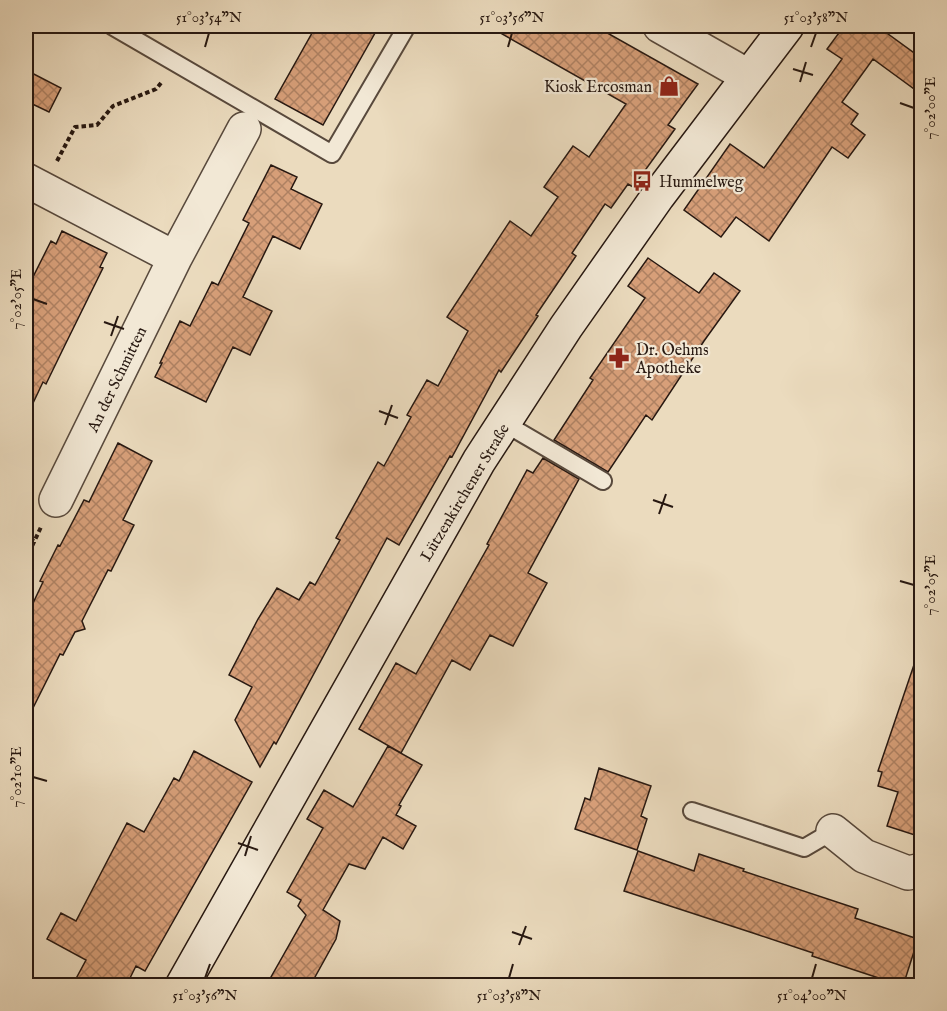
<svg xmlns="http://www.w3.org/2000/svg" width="947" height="1011" font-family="'IM FELL English',serif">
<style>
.building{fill:url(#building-cross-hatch);stroke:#271811;stroke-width:1.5}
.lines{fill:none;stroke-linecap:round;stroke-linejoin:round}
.service-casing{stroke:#58493c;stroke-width:20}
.minor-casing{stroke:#58493c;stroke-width:36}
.secondary-casing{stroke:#271811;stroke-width:36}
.path{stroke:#271811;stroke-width:4;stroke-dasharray:4.5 3;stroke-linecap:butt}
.service{stroke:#f2e8d5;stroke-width:16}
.minor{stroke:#f2e8d5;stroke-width:33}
.secondary{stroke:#f2e8d5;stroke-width:33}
.ticks{fill:none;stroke:#271811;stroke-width:2}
.labels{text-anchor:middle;stroke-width:4.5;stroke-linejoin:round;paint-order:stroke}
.poi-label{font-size:16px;fill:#271811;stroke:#f2e8d5;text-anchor:start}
.street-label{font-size:16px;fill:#271811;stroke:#f2e8d5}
.neatline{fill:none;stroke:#271811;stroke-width:2}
.ticks-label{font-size:15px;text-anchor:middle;fill:#271811}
</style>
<defs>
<pattern id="building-cross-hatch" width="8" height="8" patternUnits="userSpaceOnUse" patternTransform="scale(1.5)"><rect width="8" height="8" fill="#d79f79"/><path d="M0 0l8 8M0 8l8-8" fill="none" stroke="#ae8162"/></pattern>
</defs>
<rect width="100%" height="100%" fill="#ebdbbe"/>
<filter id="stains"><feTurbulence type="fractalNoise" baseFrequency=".00333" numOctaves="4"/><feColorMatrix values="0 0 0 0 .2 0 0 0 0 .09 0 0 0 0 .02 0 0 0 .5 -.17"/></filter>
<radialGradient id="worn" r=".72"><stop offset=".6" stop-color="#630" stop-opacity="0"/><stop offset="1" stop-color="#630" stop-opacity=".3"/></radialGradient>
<path class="building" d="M316 26H379L323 125 275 99Z
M488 26H595L698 84 668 125 675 129 633 187 628 184 611 208 605 204 572 253 576 256 536 315 538 316 501 372 499 370 452 457 450 456 399 545 387 538 276 744 274 742 260 767 235 720 252 687 229 675 258 619 277 588 299 600 310 582 315 585 340 540 336 538 378 462 384 466 411 417 407 415 427 380 438 386 468 331 447 317 510 221 531 236 558 197 544 187 573 146 589 157 626 104Z
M844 26H877L921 58V94L873 59 842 102 858 114 851 124 865 135 848 158 832 147 769 241 736 217 721 237 684 210 730 144 764 168 842 59 827 49Z
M26 70 61 88 49 112 26 101Z
M271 165 297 177 291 189 322 204 300 249 273 236 243 297 272 311 250 355 233 347 206 402 155 377 162 363H160L180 321 190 326 212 282 218 285 249 223 243 220Z
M62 231 107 253 100 267 103 268 65 345 46 384 43 382 26 418V291L51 241 56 244Z
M648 258 699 293 714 273 740 291 704 341 652 420 646 415 608 472 554 440 593 380 590 378 645 298 628 286Z
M118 443 152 461 123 520 134 525 111 571 108 570 82 621 85 629 75 632 63 655 60 654 26 722V618L43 582 40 581 58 545 60 546 84 500 89 502Z
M543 458 579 479 528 573 547 583 513 646 490 635 470 670 452 660 401 753 359 729 396 663 416 674 489 545 487 544 527 470 533 473Z
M918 653H921V837L887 826 898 792 878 786 882 772 878 771Z
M388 746 422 765 399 805 401 806 396 815 416 826 403 849 383 837 365 869 349 864 323 910 340 921 336 939 310 986H285L271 977 306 915 298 906 301 900 287 892 323 828 307 819 324 790 353 807Z
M194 751 252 782 145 971 136 966 126 986H72L86 960 47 939 61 913 76 921 127 823 144 832 174 778 179 781Z
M599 768 651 786 641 816 647 819 637 850 575 829 585 798 590 800Z
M638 851 694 871 699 854 744 869 743 871 858 909 855 918 918 939 903 986 812 956 813 953 753 933 624 891Z"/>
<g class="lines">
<g class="service-casing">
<path id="service" d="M112 26 332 154 407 26
M504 423 603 481
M692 811 804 848 833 831"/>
</g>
<g class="minor-casing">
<path id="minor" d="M660 26 748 76
M26 180 175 258 56 500
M175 258 244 129
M833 831 864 856 908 873 922 870"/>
</g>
<g class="secondary-casing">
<path id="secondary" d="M182 986 479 461 566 327 658 196 787 26"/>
</g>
<path class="path" d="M57 161 75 127 97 125 113 106 156 89 161 83
M26 537 34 541
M26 559 41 527"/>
<use href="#service" class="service"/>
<use href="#minor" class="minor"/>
<use href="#secondary" class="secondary"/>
</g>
<path class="ticks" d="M205 47 209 33M508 47 512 33M811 47 816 33M793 69 813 75M800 82 806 62M900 103 914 108M33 299 47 304M104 322 124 329M111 336 118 316M379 411 398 418M385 425 392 405M653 500 673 507M659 514 666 494M900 581 914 585M33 777 47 781M238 843 258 850M245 856 251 836M512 932 532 939M519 945 526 926M205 978 210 964M509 978 513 964M812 978 816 964"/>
<defs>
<g id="shop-bare" transform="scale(1.62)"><path d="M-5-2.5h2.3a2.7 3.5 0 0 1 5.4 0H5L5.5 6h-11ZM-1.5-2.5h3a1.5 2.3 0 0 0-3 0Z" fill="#8f2418" stroke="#f2e8d5" stroke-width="2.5" paint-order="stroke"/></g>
<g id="bus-bare" transform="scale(1.62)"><path d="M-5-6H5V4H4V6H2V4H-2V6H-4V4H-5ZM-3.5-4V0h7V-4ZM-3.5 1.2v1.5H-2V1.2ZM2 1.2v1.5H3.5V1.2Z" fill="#8f2418" stroke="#f2e8d5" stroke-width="2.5" paint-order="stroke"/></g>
<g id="pharmacy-bare" transform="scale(1.62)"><path d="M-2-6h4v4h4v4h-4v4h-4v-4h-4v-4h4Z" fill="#8f2418" stroke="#f2e8d5" stroke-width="2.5" paint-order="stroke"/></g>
</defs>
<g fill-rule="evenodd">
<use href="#shop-bare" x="669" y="86"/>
<use href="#bus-bare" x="642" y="181"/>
<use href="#pharmacy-bare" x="619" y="358"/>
</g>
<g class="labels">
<g class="poi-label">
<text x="652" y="92" text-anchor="end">Kiosk Ercosman</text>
<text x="659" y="187">Hummelweg</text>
<text x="636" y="355">Dr. Oehms<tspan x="636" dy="18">Apotheke</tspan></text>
</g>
<g class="street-label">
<text transform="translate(116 379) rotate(-64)" y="6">An der Schmitten</text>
<text transform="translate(464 492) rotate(-59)" y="6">Lützenkirchener Straße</text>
</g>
</g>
<rect width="947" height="1011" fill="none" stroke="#ebdbbe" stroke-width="66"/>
<rect x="33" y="33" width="881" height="945" class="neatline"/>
<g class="ticks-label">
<text x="209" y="22">51°03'54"N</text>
<text x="512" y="22">51°03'56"N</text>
<text x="816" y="22">51°03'58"N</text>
<text transform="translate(930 108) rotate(-90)" y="5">7°02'00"E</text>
<text transform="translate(16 299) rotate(-90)" y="5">7°02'05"E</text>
<text transform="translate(930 585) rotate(-90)" y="5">7°02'05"E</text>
<text transform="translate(16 777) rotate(-90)" y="5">7°02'10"E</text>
<text x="205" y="1000">51°03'56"N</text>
<text x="509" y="1000">51°03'58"N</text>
<text x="812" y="1000">51°04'00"N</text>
</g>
<rect width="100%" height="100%" filter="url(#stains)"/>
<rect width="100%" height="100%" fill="url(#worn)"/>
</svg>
